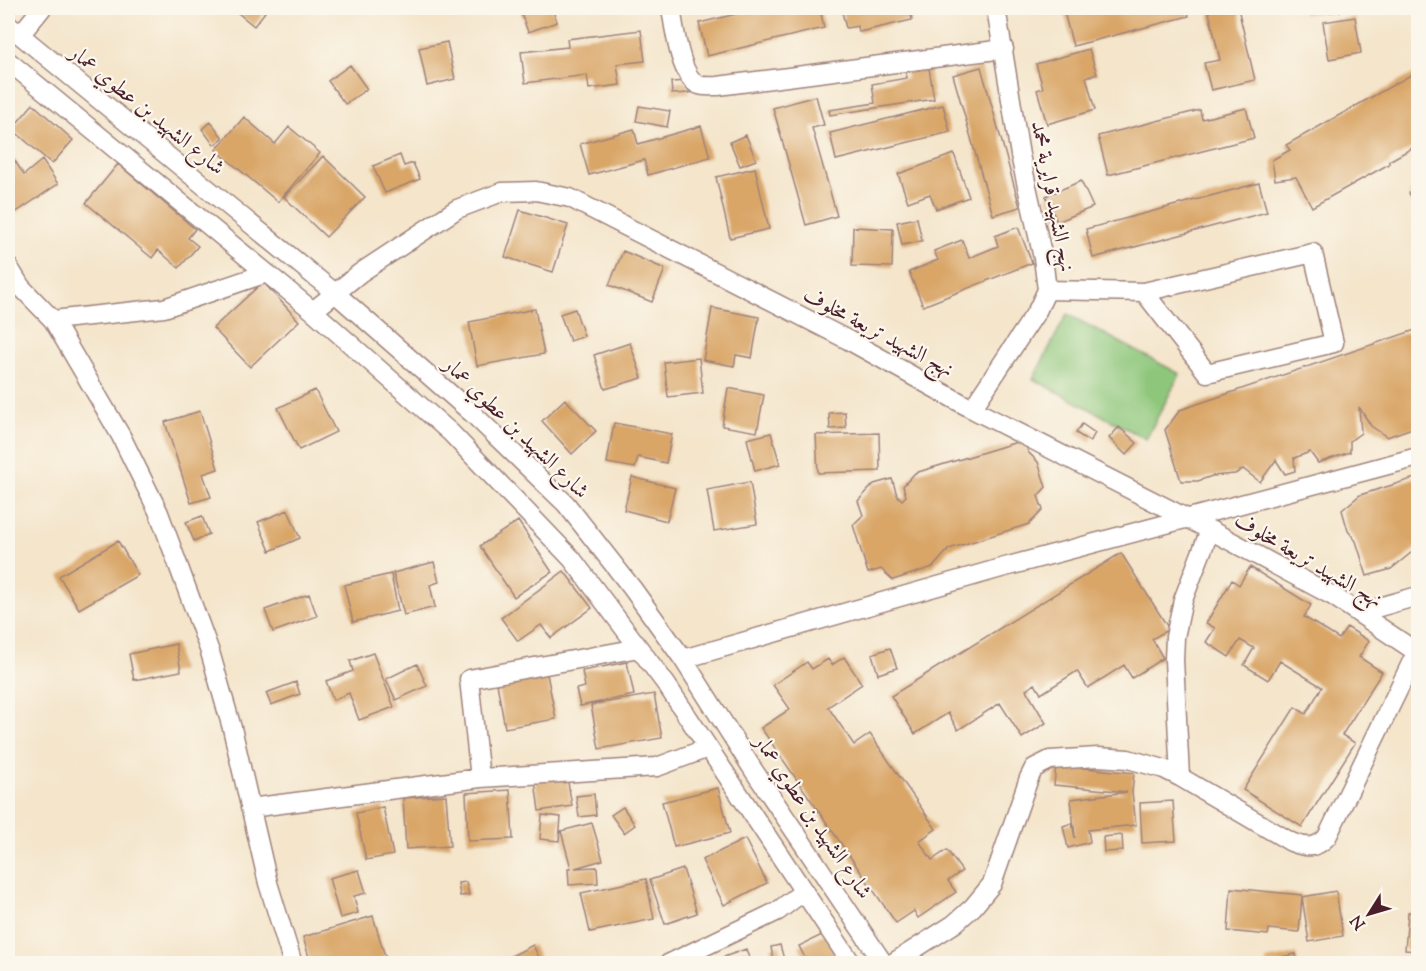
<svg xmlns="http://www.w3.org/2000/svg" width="1426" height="971" font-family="'Sorts Mill Goudy',Amiri,serif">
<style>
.green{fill:#8ec77b;stroke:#6c7353;stroke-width:1.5}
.building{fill:#d9a667}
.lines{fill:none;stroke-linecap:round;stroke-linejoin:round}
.street-casing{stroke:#9f827b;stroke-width:21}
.street{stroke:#fff;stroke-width:18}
.labels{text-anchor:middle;stroke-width:4.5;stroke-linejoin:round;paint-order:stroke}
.street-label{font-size:22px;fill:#4a1f2b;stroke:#fbf7ec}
</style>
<rect width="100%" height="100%" fill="#fbf7ec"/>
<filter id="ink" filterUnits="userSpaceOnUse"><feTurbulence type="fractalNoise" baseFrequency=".0167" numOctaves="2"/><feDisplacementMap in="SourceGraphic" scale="12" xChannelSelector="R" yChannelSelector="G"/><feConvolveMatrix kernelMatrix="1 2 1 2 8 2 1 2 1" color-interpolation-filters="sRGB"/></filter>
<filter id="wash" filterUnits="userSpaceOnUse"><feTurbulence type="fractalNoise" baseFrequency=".008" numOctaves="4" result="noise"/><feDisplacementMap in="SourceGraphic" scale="24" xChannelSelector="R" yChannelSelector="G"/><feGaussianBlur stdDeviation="1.35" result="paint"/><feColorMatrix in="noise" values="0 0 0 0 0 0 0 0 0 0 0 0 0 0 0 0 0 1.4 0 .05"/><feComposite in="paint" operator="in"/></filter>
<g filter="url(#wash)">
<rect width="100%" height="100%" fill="#f4e5cb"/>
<path class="green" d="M1067 314 1180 374 1146 439 1033 379Z"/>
<g id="blocks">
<path class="building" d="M234 8H266L263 11 265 12 254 26 233 9Z
M519 8H552L557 22 528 32Z
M761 8H820L824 28 707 56 699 23Z
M841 8H910L912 20 859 32 858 26 846 28Z
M1082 8H1187L1189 16 1073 46 1064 12Z
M1208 8H1238L1255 80 1211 90 1204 63 1220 60Z
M1302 8H1341V11L1303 14Z
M1355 17 1361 53 1329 59 1323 22Z
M641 30 645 61 617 64 620 85 589 89 587 75 525 83 521 52 568 47 567 39Z
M447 42 455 79 427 86 419 48Z
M1089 49 1097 74 1086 77 1095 110 1047 124 1037 90 1043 88 1036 64Z
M350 65 367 89 345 104 328 81Z
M981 67 1020 207 993 215 953 75Z
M929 68 934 99 830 115 829 110 875 103 872 84 907 78 906 72Z
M1418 71V150L1414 147 1389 161V164L1312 207 1296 177 1275 180 1272 160 1290 150 1286 145Z
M688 81 689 93 672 94 671 82Z
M816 96 824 125 812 128 837 216 806 225 773 108Z
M33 104 73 140 52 164 12 129Z
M943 105 950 132 836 160 830 133Z
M639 106 670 111 667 127 636 121Z
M1246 108 1254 138 1108 175 1098 136 1200 110 1202 119Z
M244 117 275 144 289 127 320 153 278 202 216 150Z
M211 122 223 138 214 145 202 129Z
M701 126 710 157 648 175 644 160 589 175 580 144 634 129 638 144Z
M746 135 756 160 740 166 730 142Z
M8 150 24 175 42 160 58 184 15 213 8 201Z
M954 154 969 197 936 209 930 194 908 202 898 174Z
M400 155 404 166 413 163 420 179 385 193 373 166Z
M323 156 365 197 326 237 284 197Z
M118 164 195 229 188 238 198 246 179 268 158 250 152 258 86 203Z
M755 168 769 229 730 238 716 177Z
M1081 181 1093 207 1057 222 1046 196Z
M1259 183 1267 212 1093 258 1086 229Z
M1418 188V209L1409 193Z
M520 210 568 225 553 272 505 257Z
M917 218 922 241 902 245 897 222Z
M853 227 893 229 892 267 852 266Z
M1018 227 1032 263 923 306 909 272 938 260 934 251 962 240 969 258 998 246 995 236Z
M623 251 665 269 652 302 609 285Z
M263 282 299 321 250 367 213 328Z
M712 308 759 317 752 358 736 355 734 366 703 360Z
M535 309 544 354 477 366 469 322Z
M575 309 584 336 570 341 560 314Z
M1418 329V426L1387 437 1371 426 1359 407 1361 433 1350 441V452L1318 463 1310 452 1294 458 1295 471 1285 474 1276 460 1260 482 1243 469 1235 474 1212 476 1198 481H1181L1165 430 1180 410Z
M630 343 642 378 605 389 594 355Z
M699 358 703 393 668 397 664 362Z
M728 388 764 395 757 432 722 426Z
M315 390 336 432 299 450 278 408Z
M565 399 596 431 572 454 542 421Z
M200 411 218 469 203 474 211 497 191 503 165 422Z
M845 412 846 428 830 429 829 413Z
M614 423 672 434 666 463 638 457 635 468 607 463Z
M1082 424 1095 433 1090 442 1076 433Z
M1119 427 1137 443 1126 455 1109 438Z
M771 433 780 464 755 471 747 439Z
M879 433 880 471 818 473 816 435Z
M1024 440 1028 452 1038 462 1046 487 1038 496 1043 510 1029 524 949 549 933 567 893 580 881 569 868 573 853 525 863 515 858 501 874 484 892 479 897 495 902 500 906 496 903 486 915 473Z
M632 477 675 488 667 521 624 510Z
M1418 477V552L1417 548 1391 569 1367 576 1356 541 1348 531 1342 510 1360 495Z
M750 482 757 524 714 531 707 490Z
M288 510 300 538 270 551 258 522Z
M202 516 209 534 194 541 186 522Z
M518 521 552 572 514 597 480 546Z
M118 541 138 575 79 609 59 576Z
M1121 553 1169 629 1152 639 1163 658 1132 678 1124 665 1088 688 1077 671 1041 694 1035 684 1026 690 1046 723 1022 738 1000 703 958 730 948 713 915 734 891 696Z
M434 562 439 582 430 585 435 607 404 615 393 573Z
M1250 567 1311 605 1304 617 1339 639 1347 627 1369 641 1359 657 1382 672 1342 735 1355 743 1302 827 1243 790 1295 707 1306 714 1322 687 1280 661 1268 680 1244 665 1254 648 1240 640 1229 657 1206 642 1215 628 1206 623 1232 580 1239 585Z
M564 571 592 608 551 638 541 625 518 641 501 618Z
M391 574 398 611 353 622 344 585Z
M309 594 317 616 273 632 265 610Z
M176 644 181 671 134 680 129 654Z
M890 648 897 668 878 674 872 654Z
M373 653 394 707 359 720 349 693 333 700 326 681 353 671 350 661Z
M844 657 862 684 828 707 854 745 870 734 936 829 919 841 932 860 947 850 962 871 948 881 956 892 918 918 914 911 896 923 761 728 790 709 773 685 807 662 812 669 828 659 832 665Z
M627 662 634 695 580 706 576 689 585 687 582 671Z
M417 664 427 686 396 700 386 679Z
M546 669 556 719 505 728 496 678Z
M296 682 300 694 271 705 266 693Z
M654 694 662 738 599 749 591 705Z
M1056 765 1134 773 1132 792 1136 825 1088 830 1090 842 1068 848 1063 826 1072 823 1075 838 1071 799 1127 792 1054 785Z
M567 776 572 806 539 811 535 781Z
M718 788 730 833 674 847 662 802Z
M510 790 513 839 468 841 466 793Z
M594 794 596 815 579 817 576 796Z
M446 795 450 846 406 849 403 798Z
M1173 801 1176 841 1142 843 1140 803Z
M383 807 393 855 366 860 356 813Z
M623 807 635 825 624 833 611 815Z
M542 815 561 817 559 841 540 839Z
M592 823 603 860 575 868 597 867 598 883 569 885 568 868H571L561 831Z
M1122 835 1123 851 1104 852 1103 837Z
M745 839 767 883 724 905 702 860Z
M683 869 697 913 665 924 650 880Z
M359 870 366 893 354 896 358 913 340 918 329 878Z
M646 879 654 919 590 932 581 893Z
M466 882 469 895 460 896 458 883Z
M1231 888 1302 895V897L1336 891 1343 936 1309 942 1302 897 1299 932 1269 929 1268 935 1228 931Z
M1408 912 1418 913V951L1405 950Z
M373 916 387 963 311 964 303 937Z
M826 933 841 964H808L799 946Z
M533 945 542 964H496Z
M780 945 785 963 774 964 771 947Z
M746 949 751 964H723L721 958Z
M1296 954 1298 964H1266V960Z"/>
</g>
</g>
<g filter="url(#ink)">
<use href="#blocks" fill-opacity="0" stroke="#9f827b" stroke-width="1.5"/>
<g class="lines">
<g class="street-casing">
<path id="street" d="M671 8C674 26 680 78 699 85 704 87 712 86 718 86L1004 49
M8 25 335 293 473 414 566 504 632 588 683 659 754 771 884 964
M20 35 42 8
M8 61 313 311 451 433 572 559 666 684 852 964
M8 266 21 287 53 320 164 308 267 273
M1047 290 1144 292 1207 373 1334 343 1313 253 1144 292
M313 311 360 273 457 209 502 192 536 191 570 198 848 340 972 409 1210 530 1333 596 1418 653
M53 320 121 436 159 513 210 652 232 728 268 883 293 964
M972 409 1037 311 1047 290 1043 258 1020 155 996 8
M1358 613 1418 596
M683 659 1001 568 1418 457
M1180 777 1174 660 1175 637 1183 600 1210 530
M480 778 469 679 639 648
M250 808 480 778 657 767 708 748
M668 964 778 911 804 891
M891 964 954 924 973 907 992 884 1029 778 1034 768 1050 760 1098 757 1128 759 1164 769 1180 777 1291 842C1306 848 1316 849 1327 837L1417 651"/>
</g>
<use href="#street" class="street"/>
</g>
</g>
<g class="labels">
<g class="street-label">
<text transform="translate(148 109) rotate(39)" y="8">شارع الشهيد بن عطوي عمار</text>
<text transform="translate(1054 196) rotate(79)" y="8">نهج الشهيد قرايرية محمد</text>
<text transform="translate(879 331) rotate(28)" y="8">نهج الشهيد تريعة مخلوف</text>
<text transform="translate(517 427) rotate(44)" y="8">شارع الشهيد بن عطوي عمار</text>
<text transform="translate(1309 559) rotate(30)" y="8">نهج الشهيد تريعة مخلوف</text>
<text transform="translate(814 816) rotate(56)" y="8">شارع الشهيد بن عطوي عمار</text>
</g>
</g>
<rect width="1426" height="971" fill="none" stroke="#fbf7ec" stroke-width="30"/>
<g transform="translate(1369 914) rotate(233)" stroke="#fbf7ec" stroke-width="4.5" paint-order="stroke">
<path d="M0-4.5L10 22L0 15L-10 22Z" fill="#4a1f2b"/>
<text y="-9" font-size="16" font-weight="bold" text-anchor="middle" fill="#4a1f2b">N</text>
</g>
</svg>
